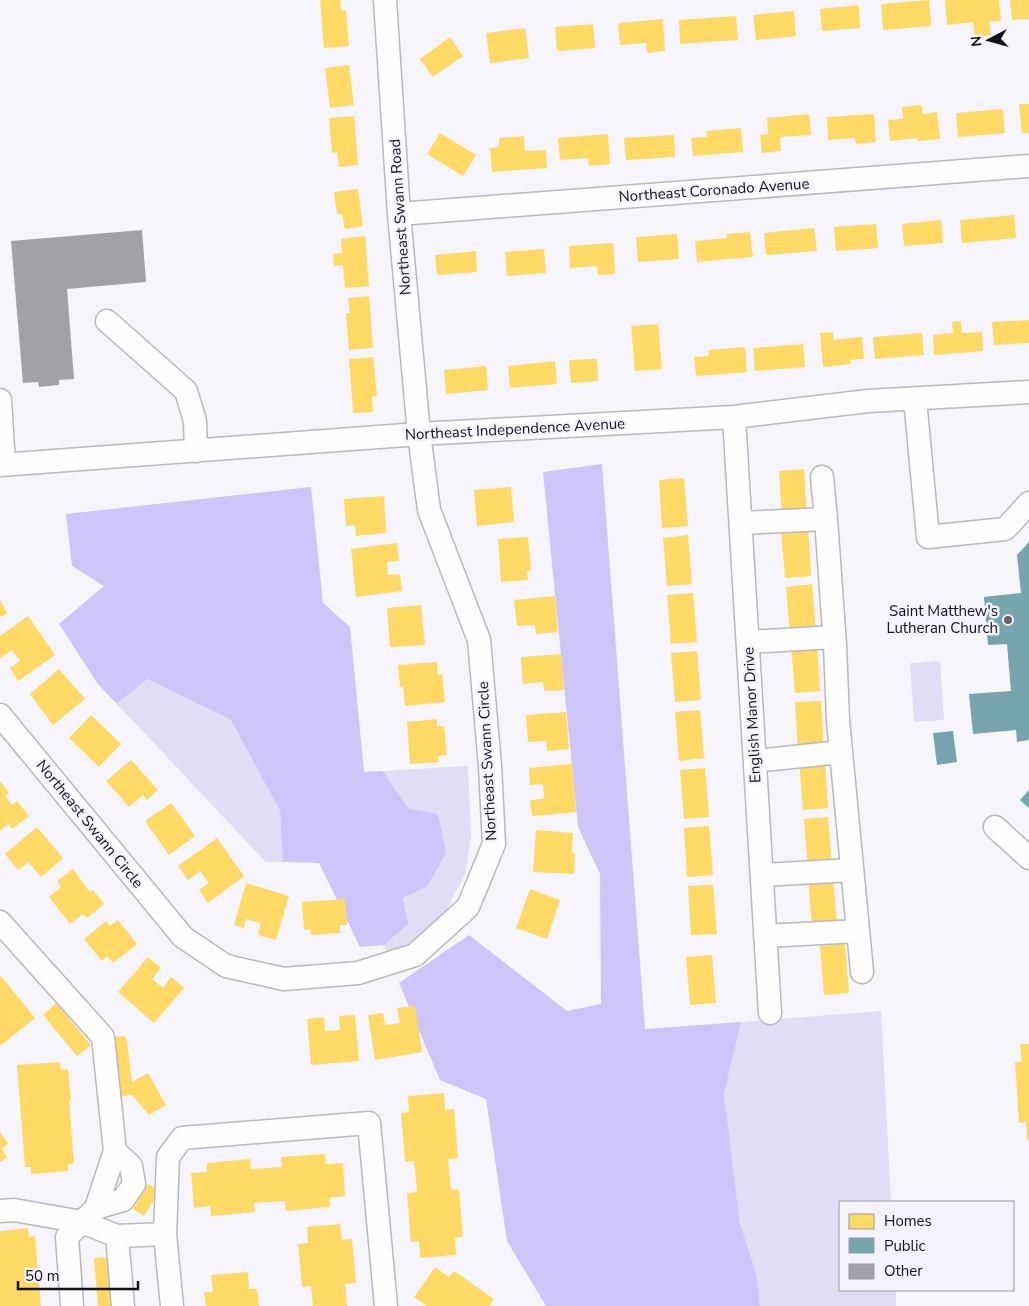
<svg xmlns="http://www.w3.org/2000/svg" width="1029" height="1306" font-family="'Nunito Sans',sans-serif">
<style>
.green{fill:#e0ddf7}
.forest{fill:#cec6f8}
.homes{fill:#ffd966}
.public{fill:#76a5af}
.building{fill:#a2a1a6}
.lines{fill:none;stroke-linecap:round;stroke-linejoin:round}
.minor-casing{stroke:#b9b8bd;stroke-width:25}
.minor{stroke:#fefefe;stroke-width:22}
.poi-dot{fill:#626166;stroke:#f4f3fd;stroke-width:2}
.labels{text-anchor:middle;stroke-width:5;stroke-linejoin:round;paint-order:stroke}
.street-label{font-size:15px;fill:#131216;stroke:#f4f3fd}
.poi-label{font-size:15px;fill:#131216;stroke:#f4f3fd;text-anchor:end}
</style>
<rect width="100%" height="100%" fill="#f6f5fb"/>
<path class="green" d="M940 661 944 720 914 722 910 663Z
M146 679 231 720 280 811 283 862H266L117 704Z
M468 766 471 836 465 874 446 911 423 935 388 956 384 945 408 924 403 898 427 887 438 814 408 808 383 771Z
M881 1011 891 1202H840V1290H896V1306H760L757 1276 740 1223 724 1094 741 1022Z"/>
<path class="forest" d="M602 464 645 1029 741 1022 724 1094 740 1223 757 1276 760 1306H546L507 1241 486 1099 440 1080 399 983 469 935 567 1011 601 1004 600 874 578 827 543 472Z
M311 487 323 603 350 627 364 772 383 771 408 808 438 814 446 853 427 887 403 898 408 924 384 945 360 947 319 863 283 862 280 811 231 720 147 679 117 704 97 683 59 624 104 586 72 566 66 514Z"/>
<path class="homes" d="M320 0H340L341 11 346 10 349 46 324 48Z
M929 0 931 26 883 30 881 4Z
M945 0H999L1001 21 989 22 991 35 975 37 973 22 947 25Z
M1010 0H1029V19L1012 20Z
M859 5 860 28 822 31 820 9Z
M794 11 796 36 756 40 753 15Z
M736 16 738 40 680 44 679 20Z
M663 19 665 51 647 53 646 43 620 45 618 23Z
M593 24 595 48 557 51 555 27Z
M525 28 529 58 490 63 486 33Z
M450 37 463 56 433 77 420 59Z
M349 65 354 105 330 108 325 68Z
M1019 104H1029V133H1022Z
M922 105V114L937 112 940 139 918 141V138L890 141 888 120 903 119 902 107Z
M1003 109 1005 133 958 137 956 113Z
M809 114 811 135 780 137 781 151 762 153 760 135 768 134 767 118Z
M874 114 876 142 856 144 855 138 828 140 827 117Z
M354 116 358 165 339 167 337 152 332 153 329 118Z
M741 128 743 152 693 156 691 138 707 137 706 131Z
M440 133 476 155 463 176 427 154Z
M608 134 610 164 589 166 588 158 560 160 558 138Z
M674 135 675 157 626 160 624 138Z
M524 136 525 151 546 150 547 168 492 172 490 148 499 147V138Z
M358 189 363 226 345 229 342 214H337L334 192Z
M1014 215 1016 238 962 243 960 220Z
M941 220 943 243 904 246 902 224Z
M876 224 878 248 836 251 834 227Z
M814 228 817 251 766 255 764 233Z
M750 232 753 257 697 262 695 241 727 238V234Z
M677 234 679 259 638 262 636 237Z
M365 236 369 286 345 288 343 265 334 266 333 254 342 253 341 239Z
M613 243 615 274 598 275 597 266 570 268 569 246Z
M544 249 546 273 507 276 505 252Z
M476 251 477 272 437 275 435 255Z
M369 296 373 348 349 350 346 313H350L348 298Z
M1029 320V343L994 345 992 322Z
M961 321 962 333 982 332 983 351 934 355 933 335 953 333 952 322Z
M658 324 662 369 635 371 631 326Z
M833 332V340L862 337 864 359 850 360 851 364 823 367 820 333Z
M922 333 924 355 875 359 873 337Z
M803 344 805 367 755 371 753 348Z
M745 347 747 372 696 376 694 357 709 356 708 350Z
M373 357 377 396 372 397 373 412 353 413 349 359Z
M597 359 598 381 571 383 569 360Z
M555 361 557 384 510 388 508 366Z
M486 366 488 390 446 394 444 370Z
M804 469 807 518 782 520 779 471Z
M684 478 688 526 662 528 659 480Z
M511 487 514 522 477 526 474 490Z
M384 496 386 533 356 536 355 525 346 526 344 499Z
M808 528 811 576 785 578 781 530Z
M688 535 692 584 667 586 663 538Z
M528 537 531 571H527L528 580 501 582 498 539Z
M397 543 399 561 387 562 388 575 400 574 402 591 356 597 351 549Z
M812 584 816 633 790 636 786 587Z
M693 593 697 642 671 644 667 595Z
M555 596 558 632 536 634 535 625 517 626 514 600Z
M0 599 7 614 0 617Z
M421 605 425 645 390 647 387 608Z
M28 616 55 655 18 681 10 668 20 661 12 650 0 658V636Z
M817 643 820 691 795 693 791 645Z
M697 651 701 700 675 702 671 653Z
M561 654 564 690 544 691 543 682 523 684 521 657Z
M437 662 438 675 442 674 445 702 405 706 403 687H400L398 665Z
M59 669 85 699 53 725 30 694Z
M821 701 824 750 798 751 795 702Z
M700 710 704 758 679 761 675 712Z
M566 712 569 749 547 751 546 741 528 742 526 715Z
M91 715 121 744 99 767 69 738Z
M437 719V726H444L447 755 438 756 439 762 410 764 407 722Z
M825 759 828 808 803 810 799 761Z
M131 760 158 790 147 800 143 795 129 807 106 781Z
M572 764 576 812 532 816 530 800 544 799 543 784 530 785 529 768Z
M705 768 709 817 684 819 680 770Z
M0 781 9 793 5 796 12 805 17 801 29 816 12 829 8 824 0 831Z
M171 803 195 836 169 855 145 821Z
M828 817 832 866 808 868 804 819Z
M709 826 713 875 687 877 684 828Z
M37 827 63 858 41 877 28 862 18 870 5 854Z
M536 830 573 833 572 853H575L574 874 533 872Z
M217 838 244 876 208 903 199 890 209 883 200 871 188 880 178 866Z
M73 869 90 892 93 890 104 904 87 918 83 914 70 924 49 897 61 887 57 881Z
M833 876 837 924 812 926 808 878Z
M246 883 289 896 276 940 258 935 261 923 246 919 244 928 234 925Z
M713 885 717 934 691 935 688 886Z
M530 889 560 900 547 939 516 928Z
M345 899 347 925H340V933L311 935 310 929 304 930 302 902Z
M118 920 137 944 113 963 107 956 102 961 84 939 106 921 110 926Z
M845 944 849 993 824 995 820 946Z
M712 955 716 1003 690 1005 686 957Z
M148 957 161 968 152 979 163 988 171 977 184 988 154 1023 118 992Z
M0 975 35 1018 0 1046Z
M56 1003 91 1045 77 1056 43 1015Z
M415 1006 422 1052 375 1060 368 1015 383 1013 385 1025 400 1023 397 1008Z
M355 1015 359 1061 311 1065 307 1019 324 1017 325 1031 340 1030 339 1016Z
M125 1036 127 1041 132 1082 148 1073 166 1105 149 1115 132 1095 115 1097 109 1037Z
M1020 1044H1029V1140H1027L1026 1122 1019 1123 1015 1062H1022Z
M60 1062 61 1070 68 1069 71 1100H69L74 1163 68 1164V1171L31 1174V1167H25L17 1065Z
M444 1093 445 1110 454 1109 458 1158 448 1159 451 1190 459 1189 463 1237 455 1238 456 1255 420 1258 419 1241 411 1242 407 1193 417 1192 414 1161 405 1162 401 1113 409 1112 408 1096Z
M0 1132 8 1144 2 1148 7 1158 0 1162Z
M325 1154 326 1164 343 1163 345 1196 329 1198 330 1207 286 1211 285 1201 254 1203 255 1212 211 1216 210 1206 194 1208 191 1173 207 1172V1163L250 1159 251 1169 282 1167 281 1157Z
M148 1184 159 1191 144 1216 133 1209Z
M340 1224 342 1240 352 1239 356 1283 345 1284 347 1306H313L311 1286 302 1287 298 1244 308 1243 307 1227Z
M28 1228 29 1237 35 1236 41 1306H0V1231Z
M111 1257 115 1306H98L94 1258Z
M435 1267 449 1277 454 1271 494 1299 489 1306H427L414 1297Z
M248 1272 249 1289H257L259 1306H206L204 1292H213L211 1275Z"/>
<path class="public" d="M1029 542V740L1017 742 1016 730 973 734 969 694 1011 691 1007 644 988 645 984 597 1021 593 1017 555Z
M953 731 957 762 937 765 933 733Z
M1029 790V808L1020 800Z"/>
<path class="building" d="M142 230 146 282 67 289 74 379 59 380V385L39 387 38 382 23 383 11 241Z"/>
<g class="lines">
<g class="minor-casing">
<path id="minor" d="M399 214 1029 166
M107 321 186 391 195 421 196 451
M915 399 928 537 1005 529 1009 525 1029 503
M0 400 4 464
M734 417 770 1013
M0 465 419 434 734 417 868 401 1029 392
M822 477 826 519
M741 523 826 519 835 645 838 720 862 972
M748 642 834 637
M0 715 183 937 226 966 284 979 358 973 415 955 468 907 494 844 490 766 479 640 429 510 419 434 399 214 385 0
M755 761 841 752
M995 827 1029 858
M762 875 852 870
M0 922 103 1037 115 1151 96 1208
M765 936 858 931
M0 1211 14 1210 82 1222 117 1236
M72 1306 67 1237 96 1208 123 1200 134 1184 131 1166 115 1151
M123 1306 117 1236 165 1234
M172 1306 165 1234 168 1157 182 1138 369 1123 386 1306"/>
</g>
<use href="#minor" class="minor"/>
</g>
<circle class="poi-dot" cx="1008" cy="620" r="5"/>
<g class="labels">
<g class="street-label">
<text transform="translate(714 190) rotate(-4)" y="5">Northeast Coronado Avenue</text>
<text transform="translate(400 217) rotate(-94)" y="5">Northeast Swann Road</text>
<text transform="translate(515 429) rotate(-3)" y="5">Northeast Independence Avenue</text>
<text transform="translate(752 715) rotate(-93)" y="5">English Manor Drive</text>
<text transform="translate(487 761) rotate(-93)" y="5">Northeast Swann Circle</text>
<text transform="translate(90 824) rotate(51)" y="5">Northeast Swann Circle</text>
</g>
<g class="poi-label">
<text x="998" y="616">Saint Matthew's<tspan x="998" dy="17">Lutheran Church</tspan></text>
</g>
</g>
<rect x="839" y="1201" width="175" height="90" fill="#f4f3fd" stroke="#9a99a1"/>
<rect x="849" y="1214" width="25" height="15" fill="#ffd966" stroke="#9a99a1"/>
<text x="884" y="1226" font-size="15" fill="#131216">Homes</text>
<rect x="849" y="1238" width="25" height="15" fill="#76a5af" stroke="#9a99a1"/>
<text x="884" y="1251" font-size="15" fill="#131216">Public</text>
<rect x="849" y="1264" width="25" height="15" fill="#a2a1a6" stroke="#9a99a1"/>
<text x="884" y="1276" font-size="15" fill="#131216">Other</text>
<g transform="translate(989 40) rotate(264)" stroke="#f4f3fd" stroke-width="4" paint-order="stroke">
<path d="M0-4L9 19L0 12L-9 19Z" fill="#131216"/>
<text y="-8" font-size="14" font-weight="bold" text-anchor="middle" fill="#131216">N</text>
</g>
<path d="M18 1281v8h120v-8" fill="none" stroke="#131216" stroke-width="2.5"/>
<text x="25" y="1281" font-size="15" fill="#131216" stroke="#f4f3fd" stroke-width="4" paint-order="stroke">50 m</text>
</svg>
